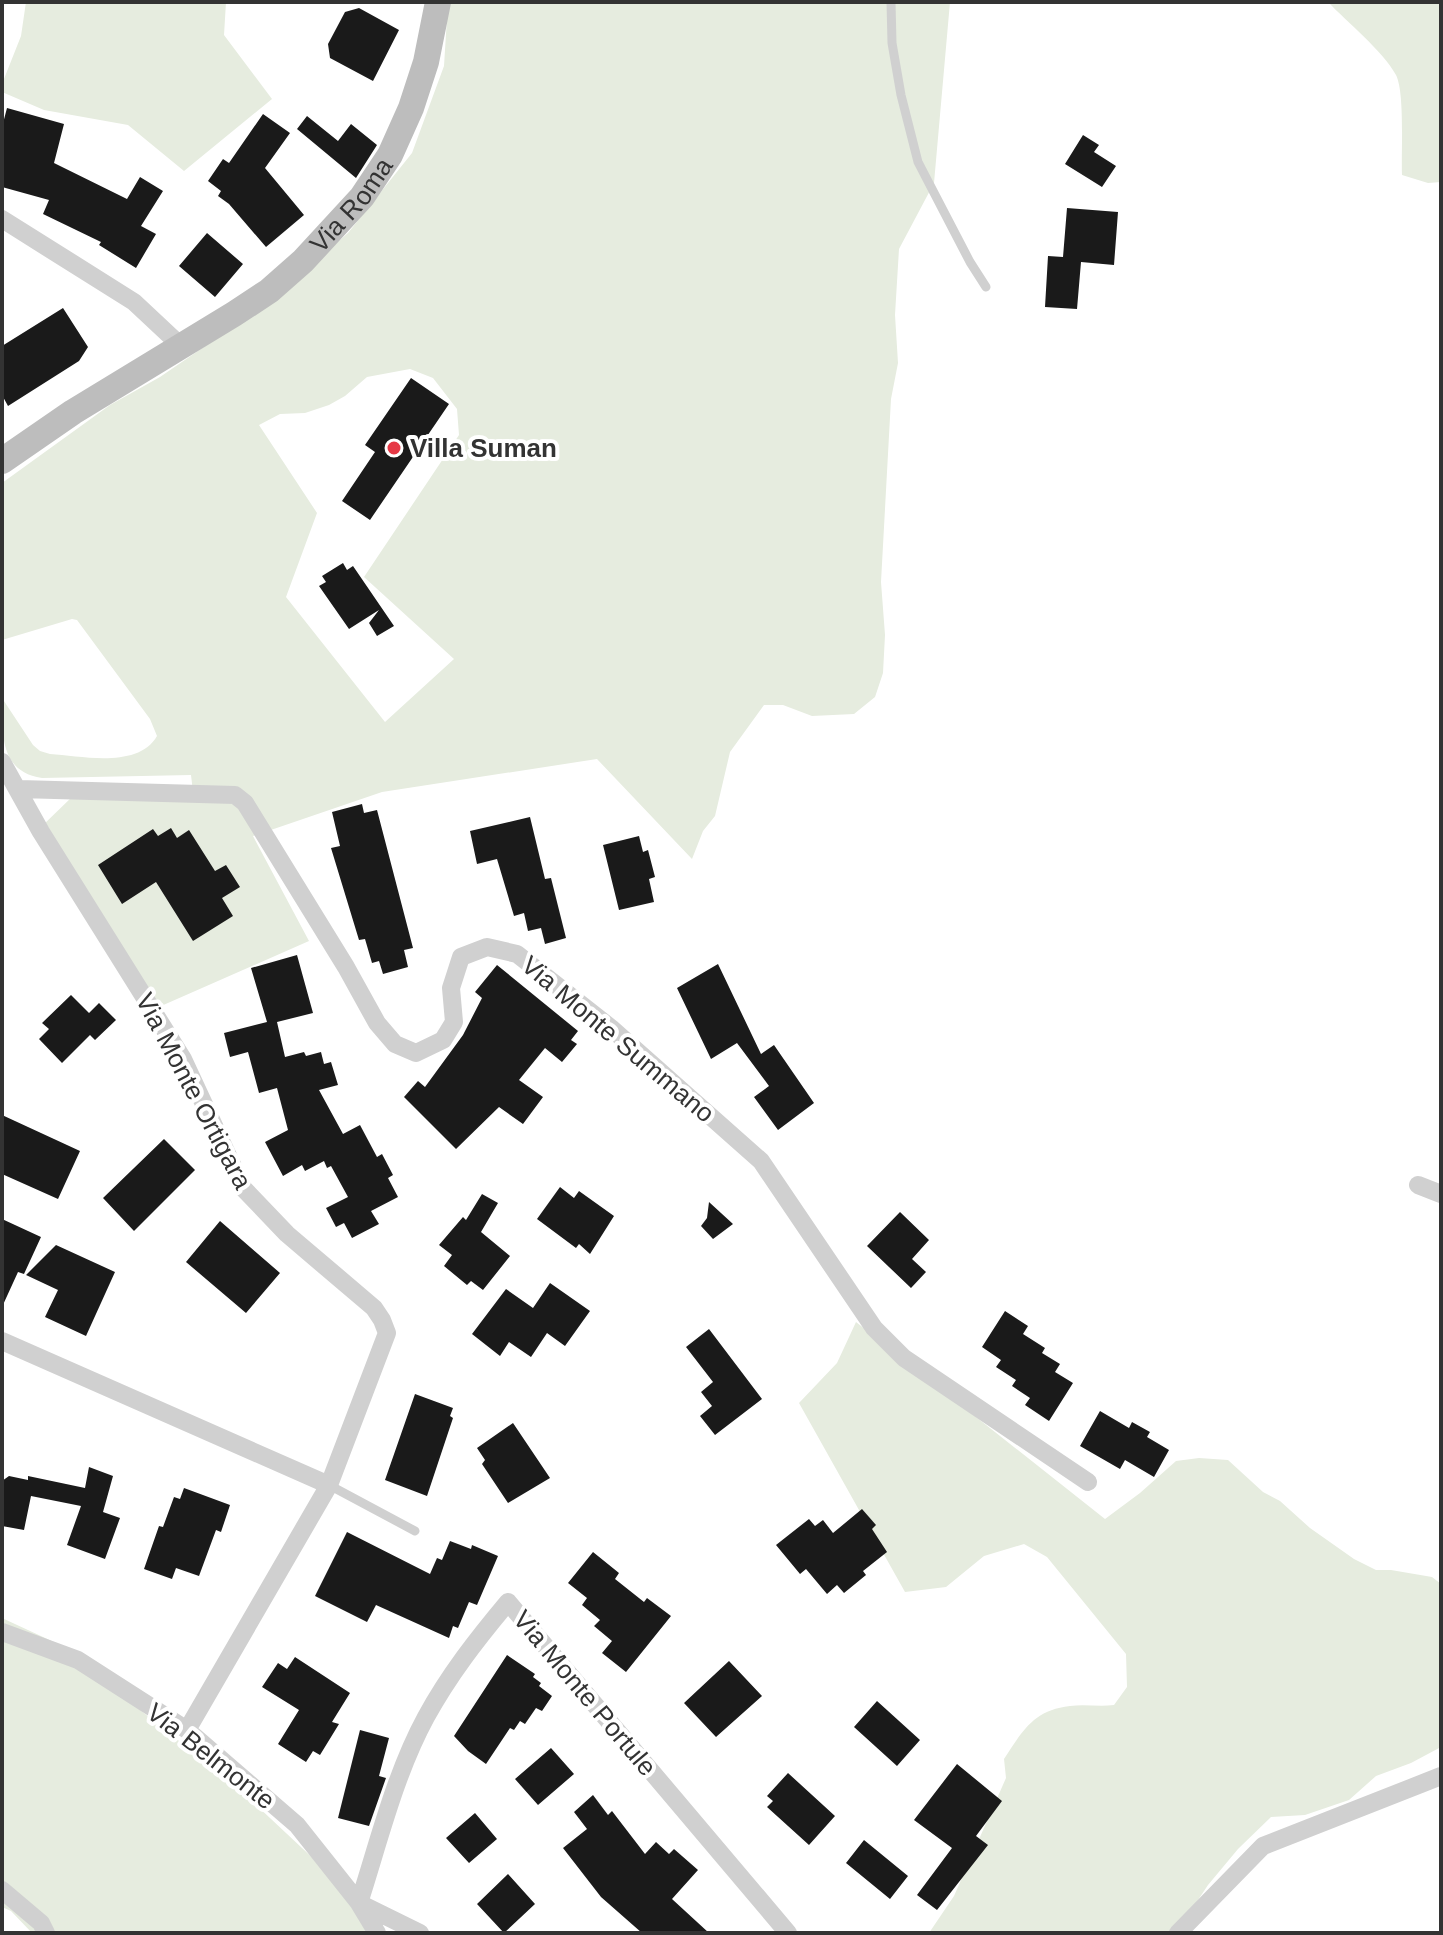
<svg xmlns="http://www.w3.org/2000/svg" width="1443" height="1935" font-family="Helvetica,sans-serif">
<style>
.green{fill:#e6ecdf;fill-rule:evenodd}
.building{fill:#1a1a1a}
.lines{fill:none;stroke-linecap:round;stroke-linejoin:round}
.lane{stroke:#d0d0d0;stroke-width:9}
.street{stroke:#d0d0d0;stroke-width:18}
.secondary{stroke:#bdbdbd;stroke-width:26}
.poi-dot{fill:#e63946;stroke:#fff;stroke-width:3}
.labels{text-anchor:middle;stroke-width:8;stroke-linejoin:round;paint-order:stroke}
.street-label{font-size:26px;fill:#333;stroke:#fff}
.poi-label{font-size:26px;font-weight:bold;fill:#333;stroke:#fff;text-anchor:start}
</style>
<rect width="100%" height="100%" fill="#fff"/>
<path class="green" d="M26 2H226L224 35 272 99 184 171 128 125 44 110 2 92V84L21 36Z
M448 2H950L934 183 899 249 895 315 898 363 891 399 881 582 885 635 883 673 875 697 854 714 812 716 783 705H764L730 752 715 816 703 831 692 859 597 759 382 792 253 836 309 941 152 1010 40 828 74 795 194 800 191 775 42 778C0 772 2 734 2 698L33 745 40 751 50 754C82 756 138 769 157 736L150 719 77 620 72 619 2 640V483L110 405 160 377 268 303 348 233 412 153 444 66ZM410 369 433 378 457 409 459 435 364 577 454 659 385 722 286 597 317 513 259 425 280 414 305 413 329 405 345 396 367 377Z
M1328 2H1441V182L1428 183 1402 175C1401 152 1405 93 1396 75 1383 51 1347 22 1328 2Z
M856 1322 1105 1519 1140 1493 1176 1461 1199 1458 1228 1460 1263 1492 1280 1501 1310 1528 1354 1559 1376 1570H1391L1432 1577 1441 1584V1747L1411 1763 1376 1776 1349 1800 1305 1815 1271 1817 1238 1849 1208 1885 1176 1933H929L954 1896 1006 1778 1004 1759C1022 1732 1033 1710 1070 1706 1085 1704 1099 1707 1114 1705L1127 1687 1126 1654 1047 1557 1024 1544 984 1556 946 1587 905 1592 799 1403 837 1363Z
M2 1618 56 1643 238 1788 334 1878 372 1933H32L11 1911 2 1907Z"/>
<path class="building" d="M359 8 399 30 373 81 330 58 328 44 345 12Z
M7 108 64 124 54 163 127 199 140 177 163 191 141 226 156 234 136 268 99 245 101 242 43 214 49 200 2 187V127Z
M263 114 290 133 265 168 304 215 266 247 229 204 218 196 221 191 208 181 223 159 229 163Z
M307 116 338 141 351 124 377 145 356 178 297 129Z
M1083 135 1099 145 1094 152 1116 166 1102 187 1065 164Z
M1067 208 1118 212 1114 265 1081 262 1077 309 1045 307 1048 256 1063 257Z
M207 233 243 264 215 297 179 266Z
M63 308 88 347 79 361 8 406 2 395V346Z
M411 378 449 404 370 520 342 501 375 452 365 445Z
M343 563 347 570 353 566 394 626 377 636 369 623 379 610 349 629 319 586 326 582 322 576Z
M362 804 364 813 377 810 413 948 404 950 408 967 383 974 379 961 372 963 365 939 359 940 331 848 340 846 332 812Z
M530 817 545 879 551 878 566 938 545 944 541 928 528 931 524 913 514 916 497 859 477 864 470 831Z
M171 828 177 838 189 830 215 871 226 865 240 887 222 898 233 916 193 941 156 882 122 904 98 865 153 829 158 836Z
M639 836 643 852 648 850 655 877 649 879 654 902 619 910 603 845Z
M297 955 313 1013 277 1022 285 1057 304 1052 306 1056 321 1052 324 1064 331 1062 338 1085 319 1090 343 1134 360 1125 377 1157 382 1154 393 1175 388 1178 398 1197 371 1211 379 1224 352 1238 344 1223 336 1227 326 1208 348 1197 331 1166 327 1168 324 1161 305 1171 302 1165 283 1176 265 1142 288 1130 277 1088 259 1093 248 1052 230 1057 224 1033 267 1022 251 968Z
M718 964 761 1054 774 1045 814 1103 778 1130 754 1097 769 1086 737 1043 711 1059 677 988Z
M497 965 578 1031 571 1040 577 1044 562 1062 545 1048 519 1080 543 1097 523 1124 499 1107 456 1149 404 1097 418 1081 425 1087 463 1035 482 998 475 992Z
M71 995 89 1013 99 1003 116 1020 95 1040 90 1035 62 1063 39 1039 49 1029 42 1023Z
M2 1115 80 1151 58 1199 2 1174Z
M164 1139 195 1170 134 1231 103 1198Z
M560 1187 574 1198 579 1191 614 1216 590 1254 579 1244 576 1248 537 1219Z
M482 1194 498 1203 481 1232 510 1256 483 1290 471 1281 467 1285 444 1266 452 1255 439 1245 463 1217 466 1220Z
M709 1202 733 1224 713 1239 701 1226 707 1218Z
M900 1212 929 1240 912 1259 926 1272 911 1288 867 1246Z
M2 1219 41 1237 24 1274 18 1272 2 1307Z
M220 1221 280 1273 246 1313 186 1262Z
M56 1245 115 1272 86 1336 45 1317 58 1290 26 1275Z
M550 1283 590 1311 565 1346 547 1333 531 1357 509 1342 500 1356 472 1334 506 1289 533 1308Z
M1005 1311 1028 1326 1023 1334 1045 1348 1042 1353 1060 1364 1055 1372 1073 1383 1049 1421 1025 1405 1030 1398 1012 1386 1016 1380 996 1367 1001 1360 982 1347Z
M709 1329 762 1399 715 1435 700 1416 712 1406 701 1392 713 1382 686 1347Z
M415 1394 453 1408 450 1416 453 1418 427 1496 385 1480Z
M1100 1411 1129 1428 1132 1422 1150 1432 1147 1437 1169 1450 1154 1477 1125 1460 1120 1469 1080 1446Z
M513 1423 550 1478 508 1503 482 1464 485 1460 477 1448Z
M89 1467 113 1476 103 1512 120 1518 105 1559 67 1545 81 1506 31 1496 24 1530 2 1526V1481L9 1476 28 1480V1476L85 1488Z
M184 1488 230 1505 221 1532 216 1530 199 1576 176 1568 172 1579 144 1569 159 1526 163 1527 174 1497 180 1499Z
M862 1509 876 1525 872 1529 887 1552 863 1571 866 1575 844 1593 837 1585 827 1594 806 1569 800 1574 776 1545 809 1519 815 1526 823 1520 833 1533Z
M347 1532 430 1574 437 1558 442 1560 450 1541 471 1549 472 1545 498 1556 477 1605 469 1602 458 1628 453 1626 449 1638 376 1605 367 1622 315 1596Z
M593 1552 619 1573 615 1579 644 1602 647 1598 671 1616 626 1672 602 1653 612 1641 594 1626 600 1620 582 1605 587 1598 568 1583Z
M507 1655 535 1674 533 1677 541 1683 539 1686 552 1696 542 1711 536 1708 525 1724 520 1721 514 1730 510 1728 486 1764 468 1751 454 1736Z
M295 1657 350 1693 332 1722 339 1724 320 1755 313 1751 306 1762 278 1744 299 1710 262 1687 278 1663 287 1669Z
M729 1661 762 1696 716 1737 684 1703Z
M877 1701 920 1740 897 1766 854 1727Z
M360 1730 389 1738 379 1776 386 1778 369 1826 338 1818Z
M551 1748 574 1774 538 1805 515 1779Z
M957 1764 1002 1801 976 1836 988 1845 937 1910 917 1895 952 1848 914 1820Z
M788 1773 835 1816 809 1845 767 1807 773 1801 767 1796Z
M593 1795 608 1815 612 1811 645 1854 656 1842 669 1854 674 1849 698 1870 672 1899 709 1933H642L601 1897 563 1848 587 1829 574 1812Z
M475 1813 497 1839 469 1863 446 1838Z
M864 1840 908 1876 890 1899 846 1863Z
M508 1874 535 1904 504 1933 477 1904Z"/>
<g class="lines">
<path class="lane" d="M891 2 892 43 901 95 918 162 970 262 986 287
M329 1485 415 1531"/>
<path class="street" d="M2 219 134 302 181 346
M2 762 41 832 183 1059 243 1188 287 1234 374 1308 382 1320 387 1333 329 1485 187 1730
M19 789 235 795 245 803 346 967 377 1023 395 1044 416 1053 443 1040 454 1022 451 988 461 957 487 947 517 954 611 1028 761 1161 874 1328 904 1358 1088 1482
M1418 1185 1441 1194
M2 1341 329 1485
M2 1632 78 1660 187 1730 297 1825 359 1903 377 1933
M2 1890 41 1923 46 1933
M420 1933 359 1903C379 1841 395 1774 426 1717 449 1675 477 1639 508 1602L788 1933
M1178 1933 1263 1846 1441 1776"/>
<path class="secondary" id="s1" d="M2 461 73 412 234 314 269 291 303 261 362 197 390 155 411 108 426 62 438 2"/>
</g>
<circle class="poi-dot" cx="394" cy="448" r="8"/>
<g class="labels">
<g class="street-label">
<text dy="9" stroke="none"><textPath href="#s1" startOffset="436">Via Roma</textPath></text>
<text transform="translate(618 1039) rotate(40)" y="9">Via Monte Summano</text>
<text transform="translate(194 1091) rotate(62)" y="9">Via Monte Ortigara</text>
<text transform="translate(585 1693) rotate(50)" y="9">Via Monte Portule</text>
<text transform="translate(211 1756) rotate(38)" y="9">Via Belmonte</text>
</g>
<g class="poi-label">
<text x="410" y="457">Villa Suman</text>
</g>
</g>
<rect width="1443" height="1935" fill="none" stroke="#333333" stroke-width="8"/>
</svg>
